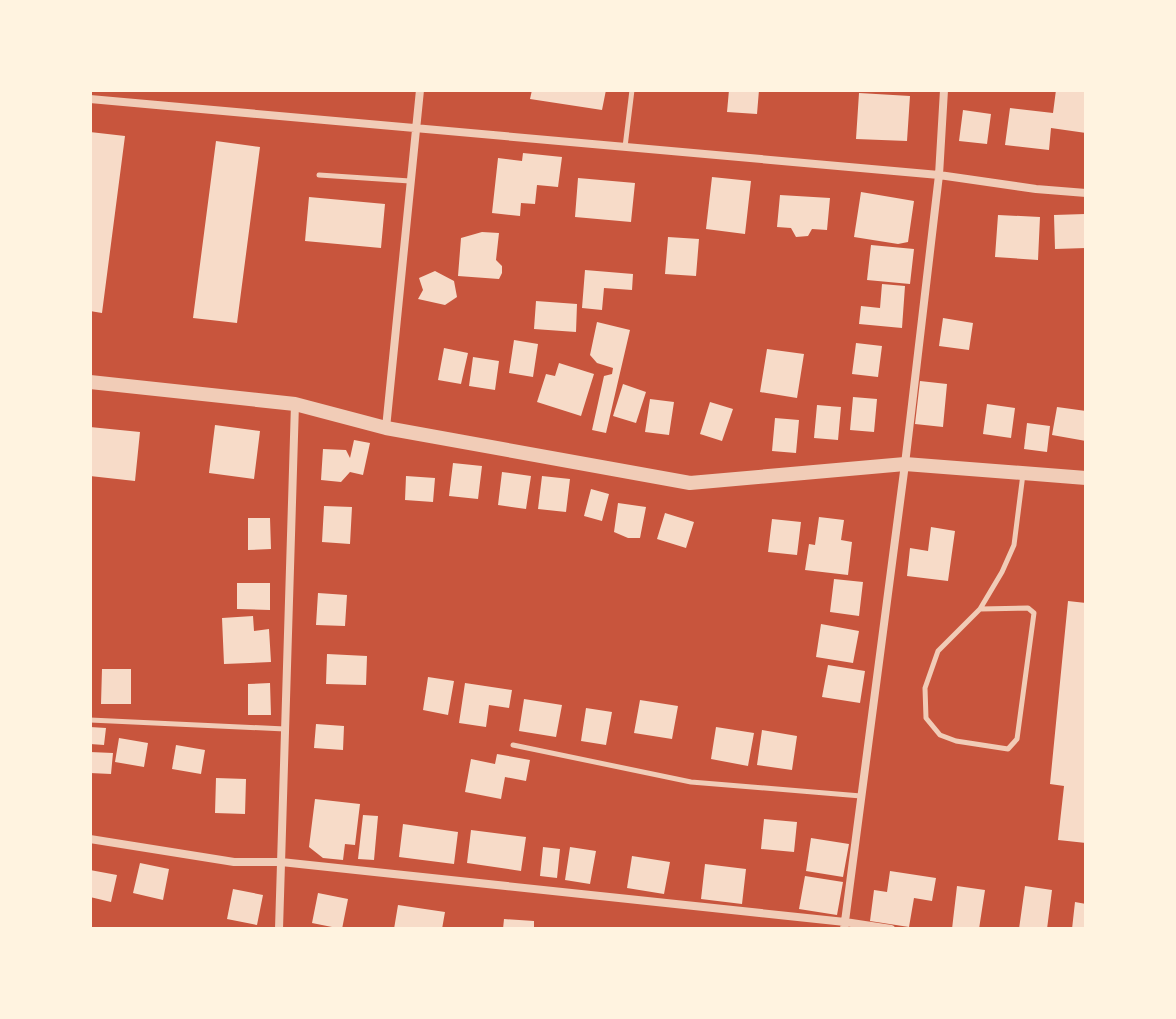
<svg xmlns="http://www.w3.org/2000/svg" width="1176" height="1019" font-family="'Roboto Serif',serif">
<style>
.building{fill:#f7dbc8}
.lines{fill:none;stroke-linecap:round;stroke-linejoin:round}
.service{stroke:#f1ccb7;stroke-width:5}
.minor{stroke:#f1ccb7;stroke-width:8}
.tertiary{stroke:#f1ccb7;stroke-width:14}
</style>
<rect width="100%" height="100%" fill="#c8553d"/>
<path class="building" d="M532 90H606L602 110 530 99Z
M729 90H759L757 114 727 112Z
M1056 90H1086V133L1051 128 1049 150 1005 145 1010 108 1053 113Z
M859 93 910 96 907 141 856 139Z
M963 110 991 114 987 144 959 141Z
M90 132 125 136 102 313 90 311Z
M216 141 260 147 237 323 193 318Z
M523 153 562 157 558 187 537 185 535 204 521 203 520 216 492 213 498 158 522 161Z
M712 177 751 181 745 234 706 229Z
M578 178 635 183 631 222 575 217Z
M861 192 914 201 908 242 898 244 854 237Z
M780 195 830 198 827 230 812 229 808 236 796 237 791 228 777 227Z
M309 197 385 204 381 248 305 241Z
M1085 214 1086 248 1055 249 1054 215Z
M998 215 1040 217 1038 260 995 257Z
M482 232 499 233 496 260 502 266V273L499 279 458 276 461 238Z
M668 237 699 239 696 276 665 274Z
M871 245 914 249 910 284 867 280Z
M585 270 633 274 632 290 604 288 602 310 582 308Z
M435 271 454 281 457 297 445 305 418 299 423 290 419 278Z
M882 284 905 286 902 328 859 324 861 306 880 308Z
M536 301 577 304 576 332 534 329Z
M943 318 973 323 969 350 939 346Z
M597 322 630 330 606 433 592 430 604 376 612 374 613 368 597 363 590 355Z
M514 340 538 344 533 377 509 373Z
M856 343 882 346 878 377 852 374Z
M444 348 468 353 461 384 438 380Z
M767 349 804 354 797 398 760 392Z
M473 357 499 361 495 390 469 386Z
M559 363 594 374 581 416 537 402 546 374 555 376Z
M920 381 947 384 943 427 915 424Z
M623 384 646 392 636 423 613 416Z
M853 397 877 399 874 432 850 430Z
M650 399 674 402 669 435 645 432Z
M710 402 733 409 722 441 700 434Z
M987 404 1015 408 1011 438 983 434Z
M817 405 841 407 838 440 814 438Z
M1057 407 1086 411V441L1052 435Z
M775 418 799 420 796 453 772 451Z
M1027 423 1050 426 1047 452 1024 449Z
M215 425 260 431 254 479 209 473Z
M90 427 140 432 135 481 90 476Z
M354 440 370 443 363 475 350 472 341 482 321 480 323 449 346 450 350 458Z
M453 463 482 466 478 499 449 496Z
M502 472 531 476 526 509 498 505Z
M406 476 435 478 433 502 405 500Z
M542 476 570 479 566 512 538 509Z
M591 489 609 494 602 521 584 516Z
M618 503 646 507 640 538H628L614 532Z
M324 506 352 507 350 544 322 542Z
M665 513 694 522 686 548 657 539Z
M819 517 844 520 841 540 852 542 848 575 805 570 809 544 815 545Z
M248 518H270L271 549 248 550Z
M772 519 801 522 797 555 768 552Z
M931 527 955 531 948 581 907 576 910 548 928 551Z
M834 579 863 582 859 616 830 612Z
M237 583H270V610L237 609Z
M318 593 347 595 345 626 316 625Z
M1068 601 1086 603V843L1058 840 1064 786 1050 784Z
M253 616 254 631 269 629 271 662 224 664 222 618Z
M821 624 859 631 853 663 816 657Z
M327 654 367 656 366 685 326 684Z
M828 665 865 671 860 703 822 697Z
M102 669H131V704H101Z
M428 677 454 681 448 715 423 710Z
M270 683 271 715H248V684Z
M465 683 512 690 509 708 489 705 486 727 459 723Z
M524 699 562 705 556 737 519 731Z
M640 700 678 706 672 739 634 733Z
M586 708 612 712 606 745 581 741Z
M316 724 344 726 343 750 314 748Z
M90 727 106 728 104 745 90 744Z
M716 727 754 733 748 766 711 759Z
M762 730 797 736 792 770 757 765Z
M119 738 148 743 144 767 115 762Z
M176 745 205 750 201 774 172 769Z
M90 752 113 753 111 774 90 773Z
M497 754 530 760 526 781 505 777 501 799 465 792 471 759 495 764Z
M216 778 246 779 245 814 215 813Z
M315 799 360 804 355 845 345 844 343 860 323 858 309 847Z
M363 815 378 816 374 860 358 859Z
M764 819 797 822 794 852 761 849Z
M403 824 458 832 454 864 399 857Z
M471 830 526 837 521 871 467 863Z
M811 838 849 844 843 877 806 871Z
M543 847 560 849 557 878 540 876Z
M570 847 596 851 590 884 565 880Z
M632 856 670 862 664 894 627 888Z
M140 863 169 869 163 900 133 893Z
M705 864 746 869 742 904 701 899Z
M90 870 117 875 111 902 90 897Z
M890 871 936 878 932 901 914 898 909 927 870 921 874 890 887 892Z
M805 876 843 882 837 915 799 909Z
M957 886 985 890 979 929H952Z
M1025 886 1052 890 1047 929H1019Z
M233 889 263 895 257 925 227 919Z
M318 893 348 899 342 929 312 923Z
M1075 902 1086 904V929H1072Z
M398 905 445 912 442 929H394Z
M504 919 534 921V929H503Z"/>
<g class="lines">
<path class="service" d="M625 147 632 90
M319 175 410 181
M980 609 1028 608 1034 613 1017 739 1008 749 956 741 940 735 926 718 925 688 938 651 980 609 1002 572 1014 545 1023 474
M90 720 285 729
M513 745 691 782 861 796"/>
<path class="minor" d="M90 99 939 175 1036 189 1086 193
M386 428 420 90
M90 839 234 862H281L845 922 891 929
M279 929 295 404
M844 929 905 464 939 175 944 90"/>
<path class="tertiary" d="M90 382 295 404 386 428 690 483 905 464 1086 478"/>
</g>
<rect width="1176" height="1019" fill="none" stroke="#fff3e0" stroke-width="184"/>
</svg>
